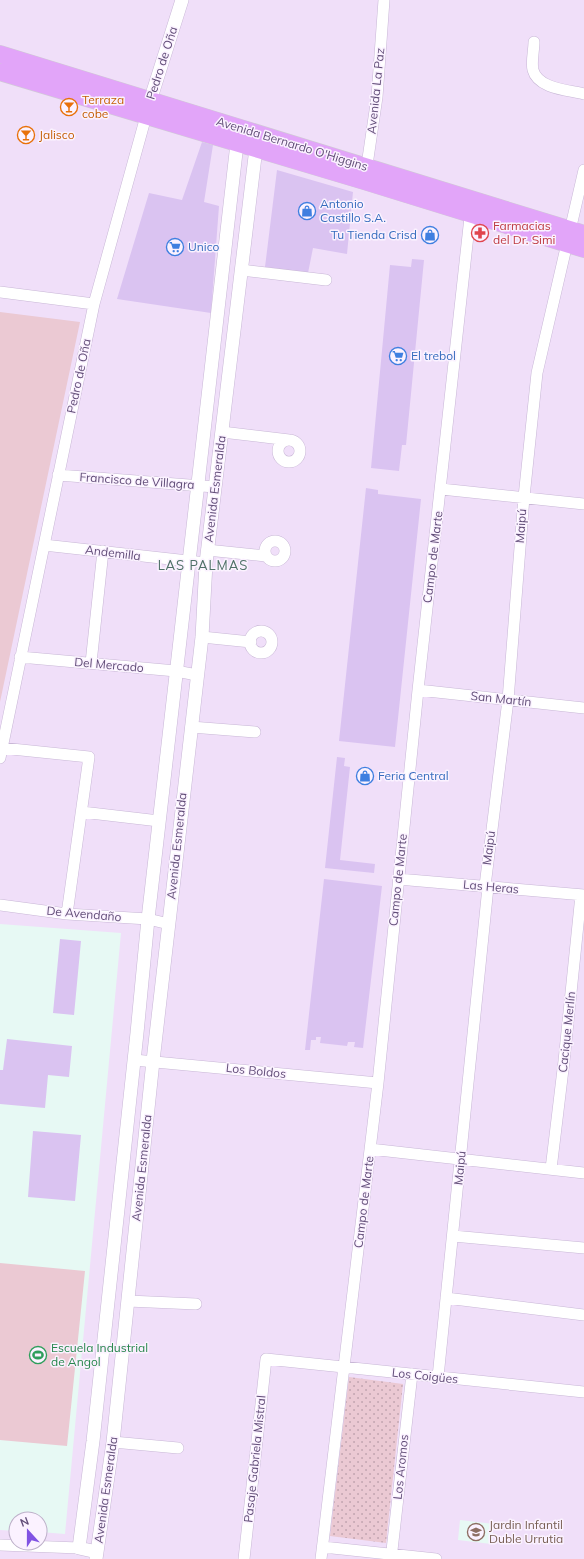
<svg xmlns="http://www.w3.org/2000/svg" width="584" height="1559" font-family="Mulish,sans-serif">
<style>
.residential{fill:#f0dff9;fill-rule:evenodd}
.education{fill:#e7f9f4}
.grass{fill:url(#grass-dots)}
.garden{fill:#ebc9d3}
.building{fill:#dac3f1}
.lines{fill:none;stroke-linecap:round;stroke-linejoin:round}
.minor-casing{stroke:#c8b7d6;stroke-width:12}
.tertiary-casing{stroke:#c8b7d6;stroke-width:14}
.primary-casing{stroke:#d0cad6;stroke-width:18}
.minor{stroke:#fff;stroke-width:11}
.tertiary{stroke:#fff;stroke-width:13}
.primary{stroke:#e2a5f9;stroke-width:17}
.labels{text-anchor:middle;stroke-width:3;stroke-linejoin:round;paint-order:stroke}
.street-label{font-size:12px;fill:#614d78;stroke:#fbf2ff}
.food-label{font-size:12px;fill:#c56008;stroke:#fbf2ff;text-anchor:start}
.shop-label{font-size:12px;fill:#366cbe;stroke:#fbf2ff;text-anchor:start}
.health-label{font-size:12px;fill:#be3a42;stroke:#fbf2ff;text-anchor:start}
.leisure-label{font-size:12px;fill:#27864d;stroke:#fbf2ff;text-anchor:start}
.education-label{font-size:12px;fill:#785e54;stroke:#fbf2ff;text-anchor:start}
.neighbourhood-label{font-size:13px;letter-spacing:1px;fill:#4f7168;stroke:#fbf2ff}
</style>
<defs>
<pattern id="grass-dots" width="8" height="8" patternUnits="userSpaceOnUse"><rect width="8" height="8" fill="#ebc9d3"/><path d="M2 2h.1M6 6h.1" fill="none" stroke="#c2a5b0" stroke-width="1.8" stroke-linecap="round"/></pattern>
</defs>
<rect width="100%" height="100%" fill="#f7ebfc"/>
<path class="residential" d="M0 0H584V1559H0ZM16 1519H40V1543H16Z"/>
<path class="education" d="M0 924 121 933 65 1534 40 1532V1519H16V1531L0 1530Z
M460 1520 494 1524 491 1544 458 1540Z"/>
<path class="grass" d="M349 1377 403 1384 386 1543 330 1536Z"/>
<path class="garden" d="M0 312 80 322 0 702Z
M0 1263 85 1271 67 1446 0 1440Z"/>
<path class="building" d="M202 142 213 145 204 202 219 206 211 313 117 299 149 193 182 200Z
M277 170 353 192 347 254 313 248 308 273 265 267Z
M412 259 424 260 406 445H402L399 471 371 468 390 265 411 267Z
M366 488 378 490V494L421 499 395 747 339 741Z
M337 757 345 758 344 766 350 767 340 860 375 864 374 873 325 868Z
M324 879 382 886 363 1048 354 1047 355 1042H348L347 1046 320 1043 321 1037H316V1040H311L310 1050H305Z
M60 939 81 941 74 1015 53 1013Z
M7 1039 72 1046 69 1077 48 1075 45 1108 0 1104V1070H3Z
M33 1131 81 1135 75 1201 28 1197Z"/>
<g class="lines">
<g class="minor-casing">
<path id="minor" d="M534 42C534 50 531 62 533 70 538 89 569 90 584 94
M366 172 377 97 384 0
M241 270 326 280
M0 292 94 304
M222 432 289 440
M278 451a11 11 0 1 1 22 0a11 11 0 1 1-22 0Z
M58 475 215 487
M441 489 584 504
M265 551a10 10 0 1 1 20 0a10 10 0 1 1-20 0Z
M44 545 206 563
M207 550 266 556
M250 642a11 11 0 1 1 22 0a11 11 0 1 1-22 0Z
M202 637 251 642
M20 657 176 671 197 675
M91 663 103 551
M418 690 584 708
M191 727 255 732
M2 748 89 757 67 914
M0 758 94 304 148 109
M82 812 159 821
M398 879 584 895
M485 886 508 700 524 497 537 373 584 170
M0 905 67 914 148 919 169 924
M134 1060 378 1083
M370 1149 584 1173
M551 1169 564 1061 581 895
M453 1236 584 1248
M446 1298 584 1315
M128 1301 196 1304
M438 1377 488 887
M113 1442 178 1448
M0 1545 79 1548
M323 1547 436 1559
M244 1559 266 1359 584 1392
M321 1559 378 1083 418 690 471 208
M391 1559 412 1374"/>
</g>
<g class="tertiary-casing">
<path id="tertiary" d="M150 101 182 0
M97 1552 79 1548 93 1441 137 1033 148 919 238 135
M96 1559 113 1442 153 1061 202 637 206 563 257 140"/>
</g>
<g class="primary-casing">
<path id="primary" d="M0 54 584 234
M0 72 364 181 584 249"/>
</g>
<use href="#minor" class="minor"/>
<use href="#tertiary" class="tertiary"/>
<use href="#primary" class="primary"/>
</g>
<defs>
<g id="bar-ring" transform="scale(0.9)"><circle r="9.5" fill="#fbf2ff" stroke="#e8710a" stroke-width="1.5"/><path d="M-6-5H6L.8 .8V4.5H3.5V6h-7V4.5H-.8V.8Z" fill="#e8710a"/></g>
<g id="shop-ring" transform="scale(0.9)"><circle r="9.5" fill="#fbf2ff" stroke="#3f7fe0" stroke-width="1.5"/><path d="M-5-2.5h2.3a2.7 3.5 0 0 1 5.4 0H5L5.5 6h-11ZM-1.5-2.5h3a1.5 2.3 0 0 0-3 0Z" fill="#3f7fe0"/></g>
<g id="pharmacy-ring" transform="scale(0.9)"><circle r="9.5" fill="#fbf2ff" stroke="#e0444e" stroke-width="1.5"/><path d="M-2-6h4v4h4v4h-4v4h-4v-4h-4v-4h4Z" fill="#e0444e"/></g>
<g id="supermarket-ring" transform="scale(0.9)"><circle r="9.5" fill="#fbf2ff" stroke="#3f7fe0" stroke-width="1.5"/><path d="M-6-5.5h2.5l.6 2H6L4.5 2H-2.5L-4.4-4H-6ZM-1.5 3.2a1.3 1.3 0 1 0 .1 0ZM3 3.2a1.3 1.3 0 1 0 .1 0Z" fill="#3f7fe0"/></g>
<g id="stadium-ring" transform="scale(0.9)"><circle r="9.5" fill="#fbf2ff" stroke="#2e9e5b" stroke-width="1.5"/><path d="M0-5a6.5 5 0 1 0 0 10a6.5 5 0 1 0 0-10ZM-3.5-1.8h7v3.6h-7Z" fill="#2e9e5b"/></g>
<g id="school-ring" transform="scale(0.9)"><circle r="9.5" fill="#fbf2ff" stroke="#8d6e63" stroke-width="1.5"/><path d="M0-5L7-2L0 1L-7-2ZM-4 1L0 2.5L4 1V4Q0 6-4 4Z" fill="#8d6e63"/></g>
</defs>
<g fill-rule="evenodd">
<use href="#bar-ring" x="69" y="107"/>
<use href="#bar-ring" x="26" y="135"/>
<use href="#shop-ring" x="307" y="211"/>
<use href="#pharmacy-ring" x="480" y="233"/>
<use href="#shop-ring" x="430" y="235"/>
<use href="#supermarket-ring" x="175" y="247"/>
<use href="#supermarket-ring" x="398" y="356"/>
<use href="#shop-ring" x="365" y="776"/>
<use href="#stadium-ring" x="38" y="1355"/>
<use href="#school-ring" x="476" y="1532"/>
</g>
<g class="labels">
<g class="street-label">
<text transform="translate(162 63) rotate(-72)" y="4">Pedro de Oña</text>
<text transform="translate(376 91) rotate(-84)" y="4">Avenida La Paz</text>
<text transform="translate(292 144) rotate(17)" y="4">Avenida Bernardo O'Higgins</text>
<text transform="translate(79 376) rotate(-78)" y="4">Pedro de Oña</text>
<text transform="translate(137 481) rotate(4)" y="4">Francisco de Villagra</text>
<text transform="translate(215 489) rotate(-83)" y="4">Avenida Esmeralda</text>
<text transform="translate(521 526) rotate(-86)" y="4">Maipú</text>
<text transform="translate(113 553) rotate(7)" y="4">Andemilla</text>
<text transform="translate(433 557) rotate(-83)" y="4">Campo de Marte</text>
<text transform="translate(109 665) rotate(5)" y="4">Del Mercado</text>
<text transform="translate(501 699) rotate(6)" y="4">San Martín</text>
<text transform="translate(177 846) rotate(-84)" y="4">Avenida Esmeralda</text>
<text transform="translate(489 848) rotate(-83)" y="4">Maipú</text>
<text transform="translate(398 880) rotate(-84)" y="4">Campo de Marte</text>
<text transform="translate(491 887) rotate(5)" y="4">Las Heras</text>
<text transform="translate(84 914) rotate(5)" y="4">De Avendaño</text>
<text transform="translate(567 1032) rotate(-84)" y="4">Cacique Merlín</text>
<text transform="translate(256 1071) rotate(6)" y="4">Los Boldos</text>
<text transform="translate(142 1168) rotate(-84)" y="4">Avenida Esmeralda</text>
<text transform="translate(460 1168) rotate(-84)" y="4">Maipú</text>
<text transform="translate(364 1202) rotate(-83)" y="4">Campo de Marte</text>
<text transform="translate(425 1376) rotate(6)" y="4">Los Coigües</text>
<text transform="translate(255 1459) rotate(-84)" y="4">Pasaje Gabriela Mistral</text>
<text transform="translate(401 1467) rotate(-84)" y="4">Los Aromos</text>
<text transform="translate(106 1490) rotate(-82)" y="4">Avenida Esmeralda</text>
</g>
<g class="food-label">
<text x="82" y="104">Terraza<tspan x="82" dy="14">cobe</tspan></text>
<text x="39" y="139">Jalisco</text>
</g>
<g class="shop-label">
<text x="320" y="208">Antonio<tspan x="320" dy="14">Castillo S.A.</tspan></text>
<text x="417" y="239" text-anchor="end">Tu Tienda Crisd</text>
<text x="188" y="251">Unico</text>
<text x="411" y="360">El trebol</text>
<text x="378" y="780">Feria Central</text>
</g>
<g class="health-label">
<text x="493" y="230">Farmacias<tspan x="493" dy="14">del Dr. Simi</tspan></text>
</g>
<g class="leisure-label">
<text x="51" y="1352">Escuela Industrial<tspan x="51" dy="14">de Angol</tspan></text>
</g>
<g class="education-label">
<text x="489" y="1529">Jardin Infantil<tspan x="489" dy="14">Duble Urrutia</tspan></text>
</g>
<g class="neighbourhood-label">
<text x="203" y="570">LAS PALMAS</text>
</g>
</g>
<g transform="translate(28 1531) rotate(339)"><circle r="19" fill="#fbf2ff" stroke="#bdb0c9"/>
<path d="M0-3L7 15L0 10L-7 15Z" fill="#8153e3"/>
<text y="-6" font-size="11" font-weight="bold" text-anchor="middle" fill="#614d78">N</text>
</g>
</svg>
